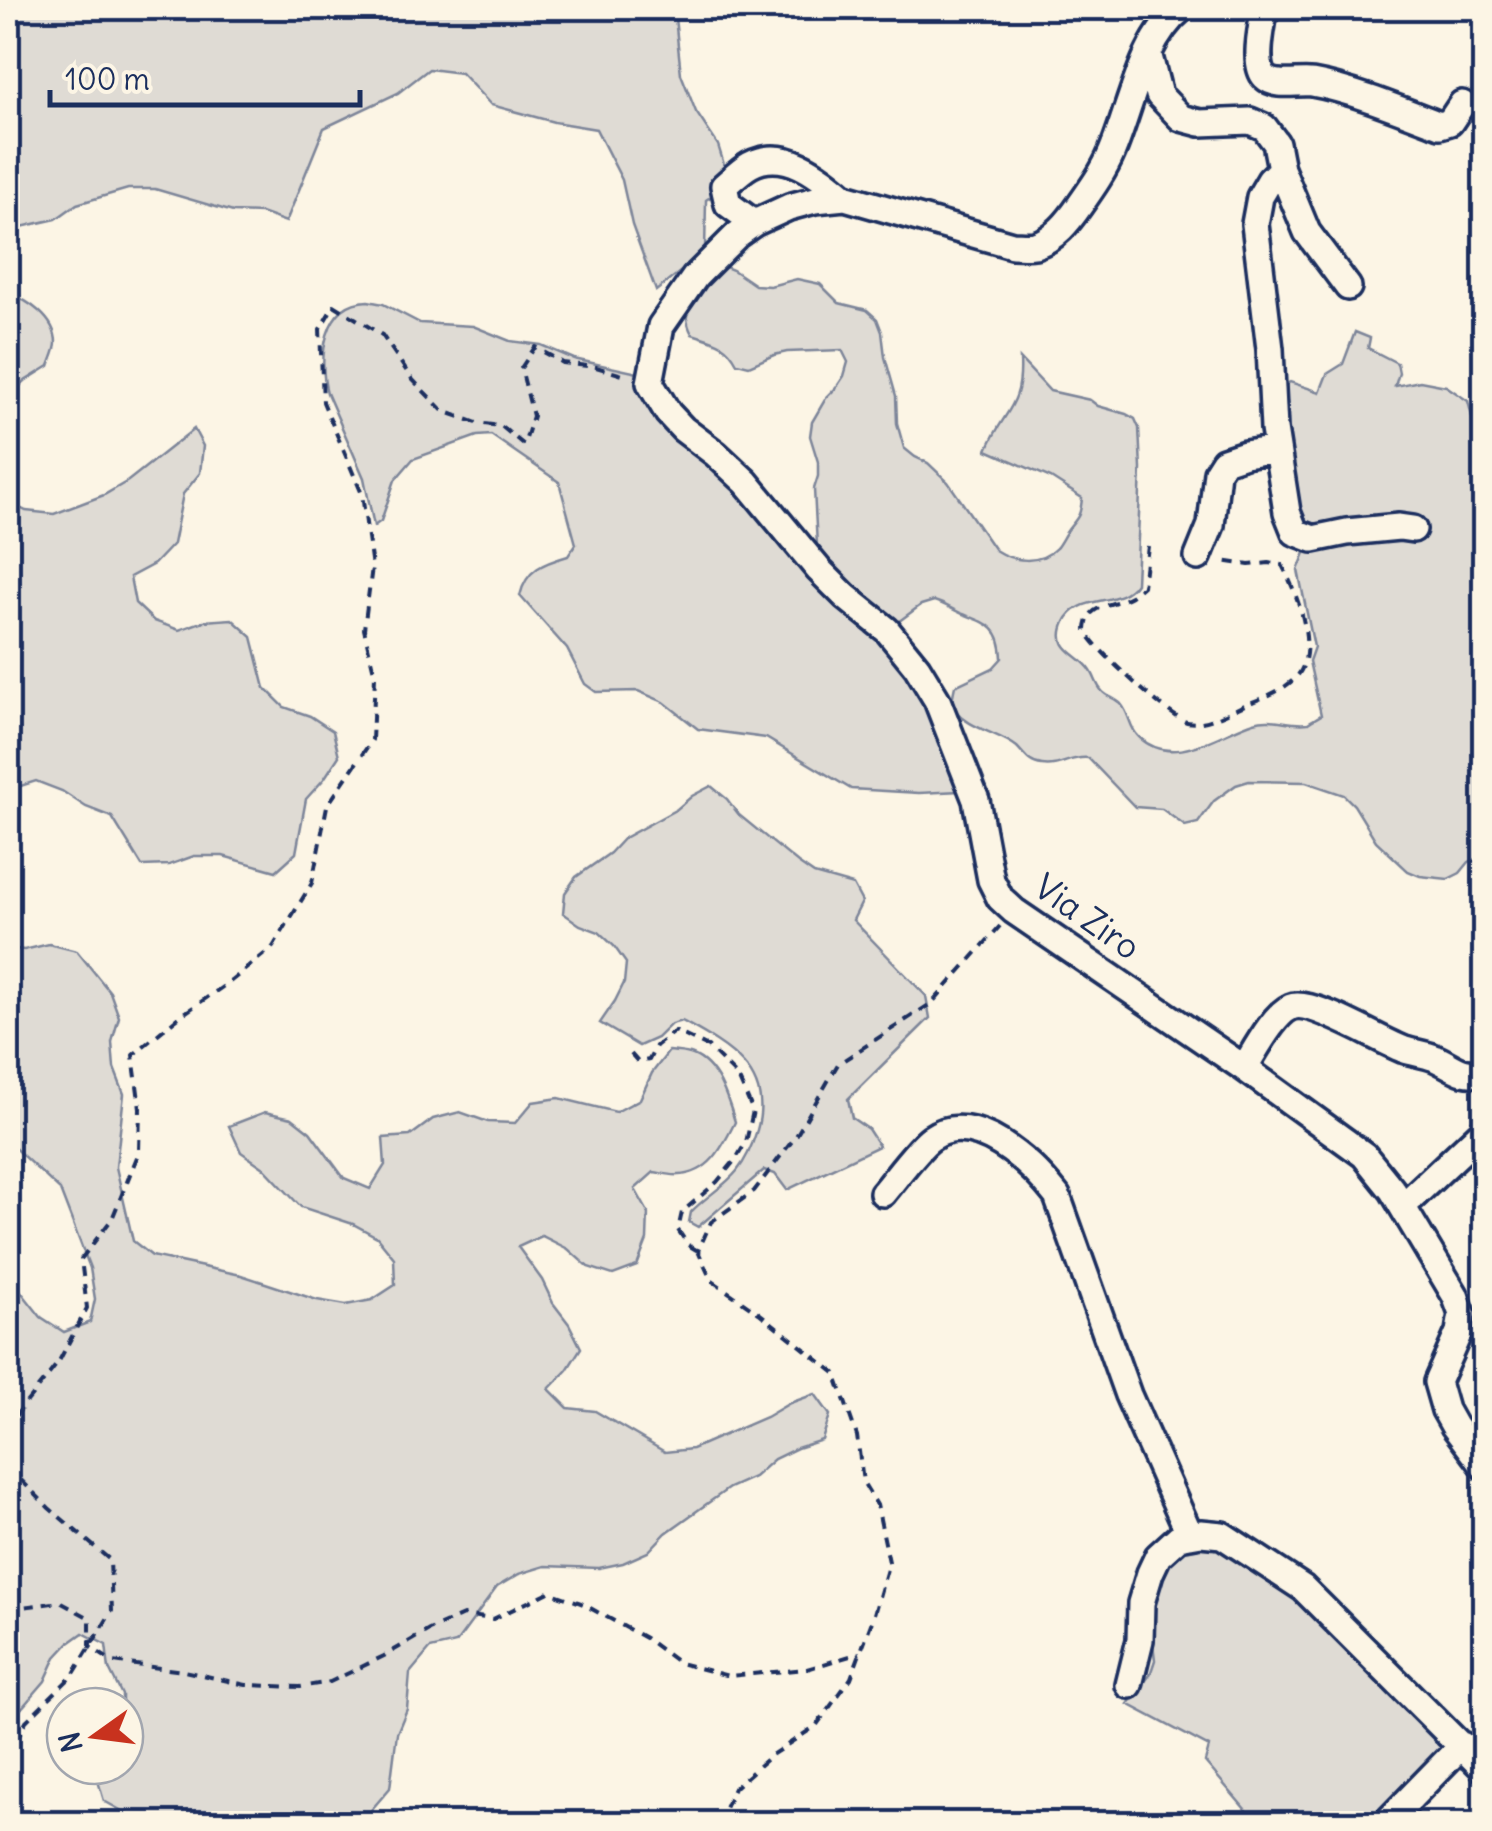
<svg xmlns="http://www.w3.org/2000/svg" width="1492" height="1831" font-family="Delius,sans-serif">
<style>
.green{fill:#dfdbd4;stroke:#7d8599;stroke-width:2.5}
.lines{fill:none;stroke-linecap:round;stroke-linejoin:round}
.minor-casing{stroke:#1b2f5e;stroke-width:32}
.path{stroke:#1b2f5e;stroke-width:4;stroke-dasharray:10 8;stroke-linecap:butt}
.minor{stroke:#fcf5e5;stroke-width:25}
.labels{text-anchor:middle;stroke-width:10;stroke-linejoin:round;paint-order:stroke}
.street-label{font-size:35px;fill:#1b2f5e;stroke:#fcf5e5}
</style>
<rect width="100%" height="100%" fill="#fcf5e5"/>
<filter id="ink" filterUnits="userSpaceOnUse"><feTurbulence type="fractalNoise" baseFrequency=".01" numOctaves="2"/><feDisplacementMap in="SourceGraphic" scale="20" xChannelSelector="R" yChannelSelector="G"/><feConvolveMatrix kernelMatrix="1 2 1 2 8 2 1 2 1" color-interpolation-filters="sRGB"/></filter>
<g filter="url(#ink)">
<path class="green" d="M8 8H674L681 74 696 112 718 145 730 184 706 200 705 252 656 291 632 225 622 180 596 129 554 122 491 105 461 73 429 69 398 93 324 128 286 222 261 213 233 212 155 189H128L77 204 56 219 8 230Z
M718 264 733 270 755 285 770 286 797 279 820 284 839 303 867 310 877 319 882 332 885 357 896 396 897 423 904 448 915 457 928 463 948 482 995 550C1013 562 1040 565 1056 548 1059 545 1063 537 1065 534 1076 517 1080 521 1082 498L1051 478 987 450C1003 410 1023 408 1020 359L1050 391 1090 400 1098 406 1126 414 1135 419 1139 428 1141 469 1136 583C1120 608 1078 593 1065 622 1052 651 1080 653 1091 671 1095 677 1097 686 1102 691 1107 697 1115 698 1121 704 1130 714 1129 728 1139 737 1174 770 1219 733 1254 722 1273 716 1290 726 1308 723 1309 722 1320 716 1321 715L1309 661 1314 647 1298 570 1307 548 1289 485 1282 387 1290 382 1320 392 1327 374 1343 364 1355 332 1370 338 1368 348 1397 363 1399 373 1395 386 1420 381 1446 386 1468 401 1484 464V856L1469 862 1460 873 1448 879 1420 876 1408 871 1376 841 1354 805 1344 795 1306 782 1249 781 1236 785 1214 801 1198 823 1185 826 1162 809 1135 807 1088 758C1070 756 1060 768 1042 765 1029 764 1025 755 1017 747 1000 733 966 728 955 709 951 701 953 695 955 686L993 668 1002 658C1001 627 989 624 963 614 953 610 945 604 934 601L921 605 898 622 864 598 823 558 817 546 814 489 818 476V462L810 436 812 422 826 398 836 388 844 376 848 362 842 350 787 352 774 355 749 366 737 363C726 342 714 341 692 334 676 305 701 287 718 264Z
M8 293C27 300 56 318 56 343 56 350 51 360 49 366L25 381 8 397Z
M368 301 383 304 420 323 473 326 510 341 541 345 574 359 638 373 642 395 654 412 734 485 761 523 811 580 863 623 901 667 928 703 960 791 919 793 851 789 766 738 698 729 664 702 638 691 596 692 585 684 567 649 520 596C526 569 544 563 568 556L576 544 559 482 491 435 477 436 413 459 395 480 381 521 374 526 364 478 327 393C318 359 323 302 368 301Z
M194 429 203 446 200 473 183 494 173 544 154 564 130 577 135 603 154 621 179 630 204 621 232 619 252 637 265 688 284 707 310 716 333 731 339 756 324 779 306 799 296 853 276 871 223 856H194L169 865 142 866 112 817 86 807 62 791 36 781 8 790V502L26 511 54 514 104 495 128 481Z
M711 786 727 799 739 815 798 863 814 874 853 885 862 902 853 920 926 996 930 1018 848 1099 852 1118 868 1129 879 1146 787 1190 775 1174 764 1170 698 1227 689 1222 691 1212C705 1197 724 1187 737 1171 746 1160 753 1143 757 1130 774 1071 727 1046 682 1021L671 1024 657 1038 639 1046 600 1023 615 1001 624 983 626 963 614 946 599 932 580 925 563 913 565 893 576 877 610 853 624 838 677 809 692 796Z
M49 944 77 951 110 992 119 1017 112 1042 114 1068 124 1094 116 1167 133 1241 152 1256 241 1275 317 1300 346 1305 372 1300 395 1285 394 1258 377 1237 353 1224 301 1207 264 1168 241 1152 229 1126 265 1112 292 1118 310 1132 344 1178 370 1189 385 1165 383 1138 410 1136 433 1119 460 1112 488 1122 515 1123 533 1102 559 1098 616 1112 640 1099 652 1073 669 1051C676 1052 686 1052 693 1055 718 1065 728 1099 735 1122 723 1146 710 1174 679 1175 671 1176 662 1173 654 1172L635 1189 648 1212 647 1240 637 1266 613 1275 588 1267 568 1249 542 1236 518 1247 542 1280 553 1303 569 1324 581 1348 567 1370 549 1389 568 1408 595 1411 665 1452 692 1449 766 1417 790 1403 815 1394 830 1415 822 1440 797 1448 774 1459 754 1477 729 1488 666 1533 648 1552 623 1563 599 1568 545 1566 519 1574 497 1587 456 1643 430 1649 410 1673 407 1709 397 1733 390 1788 372 1809 364 1823H144L104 1801 96 1774 101 1766H125V1706H122V1695L109 1669 106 1645 83 1633 69 1643 56 1657 45 1681 8 1724V1275L41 1317 64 1332 90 1322 95 1299 90 1268 60 1190 8 1142V948L24 950Z
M1221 1542 1297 1591 1443 1744 1442 1754 1378 1823H1257L1205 1762 1209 1747 1128 1704 1150 1675 1155 1660 1148 1599 1176 1549Z"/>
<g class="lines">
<g class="minor-casing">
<path id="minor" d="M1182 8C1141 41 1132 105 1112 152 1104 171 1092 188 1080 205 1069 221 1055 239 1035 245 1028 246 1019 245 1012 245L845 197 815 200 789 207 754 223 737 235 695 277 661 326 650 383 668 413 683 429 716 454 746 482 819 570 846 597 887 630 917 667 937 700 976 800 991 880 1000 898 1014 911 1244 1068 1364 1155 1393 1191 1455 1295 1462 1314 1459 1332 1437 1382 1445 1410 1454 1426 1484 1466
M1265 8C1262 24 1253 65 1265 77 1276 88 1298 81 1312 83 1352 90 1401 110 1440 125L1450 122 1462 104
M1149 56 1159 95 1181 118 1200 123 1250 121 1264 127 1276 143 1281 169 1307 232 1348 287
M1281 169 1270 180 1260 197 1255 224 1270 349 1274 429 1287 512 1295 532 1313 539 1347 532 1399 527 1413 529
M754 223 728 204 724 186C732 179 741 170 750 165 785 146 820 176 845 197
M1198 557 1211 525 1217 472 1224 461 1245 454 1277 449
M1244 1068C1255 1051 1273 1015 1291 1007 1311 998 1382 1042 1405 1050 1415 1053 1425 1054 1435 1058 1455 1067 1461 1077 1484 1072
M883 1193C895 1179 918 1147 931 1138 974 1107 1033 1165 1057 1196L1128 1395 1190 1535
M1403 1206 1484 1130
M1129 1685 1140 1640 1141 1603 1150 1573 1158 1556 1179 1537 1201 1533 1222 1535 1303 1588 1484 1769
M1385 1824 1462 1745"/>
</g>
<path class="path" d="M1148 546 1143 586C1141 588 1134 594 1131 596 1120 603 1098 604 1090 615 1088 618 1086 626 1086 630 1088 644 1172 719 1187 722 1206 726 1228 712 1245 705 1262 698 1286 690 1298 675 1319 648 1296 591 1282 565L1269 563 1249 565 1222 561
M631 1054 638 1062 649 1060 656 1046 675 1031 708 1047 738 1077 753 1111 746 1142 736 1159 717 1182 682 1212 678 1230 688 1245 698 1251
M8 1432V1425L58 1363 87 1308 81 1259 112 1219 139 1152 140 1108 133 1055 176 1019 231 981 273 947 312 883 327 806 372 740 375 676 364 629 372 567 362 494 323 402 320 329 334 305 382 335 412 379 443 411 477 423 501 426 524 445 533 416 521 368 535 347 563 363 596 367 626 376
M8 1467 49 1508 110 1560 112 1611 73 1675 26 1721 8 1758
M8 1609 60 1602 90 1618V1647L113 1662 184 1671 246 1685 300 1687 330 1682 384 1656 429 1630 463 1615 493 1619 549 1592 581 1603 645 1638 679 1663 729 1676 807 1669 860 1653
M718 1824 734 1788 770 1756 816 1726 851 1678 872 1621 889 1562 877 1505 863 1482 857 1436 835 1373 759 1313 711 1280 698 1251 711 1222 754 1191 796 1136 838 1064 932 1003 1000 926"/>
<use href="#minor" class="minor"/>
</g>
</g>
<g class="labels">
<g class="street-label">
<text transform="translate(1087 917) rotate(35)" y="12">Via Ziro</text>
</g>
</g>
<rect width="1492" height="1831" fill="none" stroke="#fcf5e5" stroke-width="40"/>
<rect x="20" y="20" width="1452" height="1791" fill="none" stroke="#1b2f5e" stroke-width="4" filter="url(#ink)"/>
<g transform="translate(95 1736) rotate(256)"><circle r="48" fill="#fcf5e5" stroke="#a2a6af" stroke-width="2.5"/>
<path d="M0-8L18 38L0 25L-18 38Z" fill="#c8321e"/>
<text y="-15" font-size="28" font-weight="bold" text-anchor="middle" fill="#1b2f5e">N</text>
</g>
<path d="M50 90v15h310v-15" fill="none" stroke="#1b2f5e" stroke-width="5"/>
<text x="65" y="90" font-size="30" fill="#1b2f5e" stroke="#fcf5e5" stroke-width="8" paint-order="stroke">100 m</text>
</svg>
